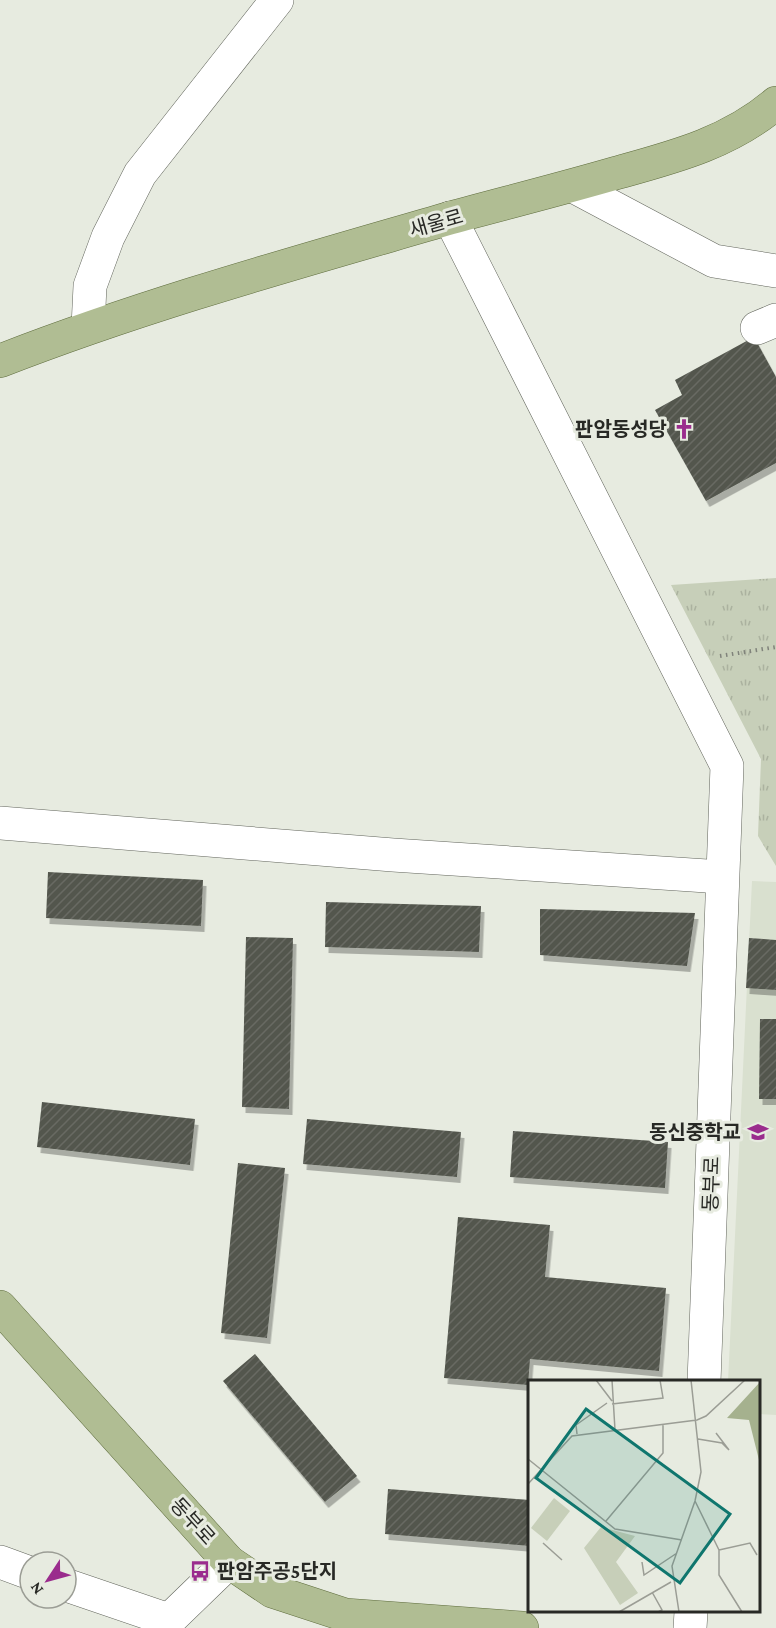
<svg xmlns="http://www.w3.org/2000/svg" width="776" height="1628" font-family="'Crimson Pro','Noto Sans KR',serif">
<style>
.built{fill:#d9e0cf}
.grass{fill:url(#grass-tufts)}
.building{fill:url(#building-hatch);filter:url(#shadow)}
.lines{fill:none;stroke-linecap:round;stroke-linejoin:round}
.minor-casing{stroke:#62655c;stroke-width:34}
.major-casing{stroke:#5f6d3e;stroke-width:34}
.path{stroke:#80837b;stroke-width:4;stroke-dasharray:1.5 4.5;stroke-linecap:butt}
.minor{stroke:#fff;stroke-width:33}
.major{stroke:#b0bd93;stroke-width:33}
.labels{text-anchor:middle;stroke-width:6;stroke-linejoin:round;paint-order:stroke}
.street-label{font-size:20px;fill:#282925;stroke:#e7ebe0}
.poi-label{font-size:20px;font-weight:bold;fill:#282925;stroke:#e7ebe0;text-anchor:end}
.inset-road{fill:none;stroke:#9b9d95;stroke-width:1.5}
.view{fill:#0f766e;fill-opacity:0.15;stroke:#0f766e;stroke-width:3}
.inset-edge{fill:none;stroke:#282925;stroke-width:3}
</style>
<defs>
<pattern id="grass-tufts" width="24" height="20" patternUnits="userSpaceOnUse" patternTransform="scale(1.5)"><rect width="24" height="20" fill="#c7cfb9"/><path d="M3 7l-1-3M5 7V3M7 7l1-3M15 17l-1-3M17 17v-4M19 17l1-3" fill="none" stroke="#abb29f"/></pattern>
<pattern id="building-hatch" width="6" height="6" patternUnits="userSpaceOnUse" patternTransform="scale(1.5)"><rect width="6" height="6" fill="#53564d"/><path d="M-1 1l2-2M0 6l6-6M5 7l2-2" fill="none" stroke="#686b64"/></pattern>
<filter id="shadow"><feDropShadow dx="3.5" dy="6" stdDeviation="0" flood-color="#0004"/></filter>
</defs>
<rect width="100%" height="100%" fill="#e7ebe0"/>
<path class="built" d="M752 881 776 882V1415L760 1414V1382H728Z"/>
<path class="grass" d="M776 578V866L758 836 761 759 671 585Z"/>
<path class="building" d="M754 337 776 377V463L706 501 655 410 682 395 675 380Z
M48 872 203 880 201 926 46 918Z
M326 902 481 906 479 952 325 947Z
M540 909 695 913 687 966 540 955Z
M246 937 293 938 289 1109 242 1107Z
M749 938 776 940V990L746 988Z
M760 1019H776V1099H759Z
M42 1102 195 1119 190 1165 37 1147Z
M307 1119 461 1132 457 1177 303 1164Z
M513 1131 668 1142 665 1188 510 1177Z
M238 1163 285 1168 267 1338 221 1333Z
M458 1217 550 1225 545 1277 666 1288 659 1371 530 1359 528 1385 444 1378Z
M255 1354 357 1476 325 1502 223 1381Z
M388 1489 530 1500V1546L385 1534Z"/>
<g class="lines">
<g class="minor-casing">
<path id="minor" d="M573 186 714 261 776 271
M450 218 727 766 704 1382
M88 327 90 286 108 237 140 174 277 0
M757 328 776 320
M0 823 393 855 722 877
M0 1562 30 1573
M66 1585 169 1620 229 1562
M690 1628 691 1612"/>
</g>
<g class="major-casing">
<path id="major" d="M0 361C146 304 299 262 450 218 505 203 561 189 616 173 674 157 729 143 776 103
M0 1307 229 1562 272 1591 345 1615 522 1628"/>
</g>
<path class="path" d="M720 656 776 647"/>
<use href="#minor" class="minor"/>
<use href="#major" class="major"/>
</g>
<defs>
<g id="church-bare" transform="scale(1.62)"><path d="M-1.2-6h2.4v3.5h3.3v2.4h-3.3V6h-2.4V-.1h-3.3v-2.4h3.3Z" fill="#9a2c8d" stroke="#e7ebe0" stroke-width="2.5" paint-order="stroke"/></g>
<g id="school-bare" transform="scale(1.62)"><path d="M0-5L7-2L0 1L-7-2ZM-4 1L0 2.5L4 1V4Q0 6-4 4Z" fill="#9a2c8d" stroke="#e7ebe0" stroke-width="2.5" paint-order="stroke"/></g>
<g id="bus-bare" transform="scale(1.62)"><path d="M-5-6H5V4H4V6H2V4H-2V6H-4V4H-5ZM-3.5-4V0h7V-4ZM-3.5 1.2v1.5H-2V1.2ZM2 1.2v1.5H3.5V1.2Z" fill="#9a2c8d" stroke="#e7ebe0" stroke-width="2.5" paint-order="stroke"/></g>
</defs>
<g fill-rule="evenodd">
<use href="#church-bare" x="684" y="429"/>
<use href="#school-bare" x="758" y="1132"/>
<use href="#bus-bare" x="200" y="1571"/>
</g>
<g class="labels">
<g class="street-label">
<text transform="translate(436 223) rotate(-16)" y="7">새울로</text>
<text transform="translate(711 1184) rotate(-88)" y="7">동부로</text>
<text transform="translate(193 1521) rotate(48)" y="7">동부로</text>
</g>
<g class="poi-label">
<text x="667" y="436">판암동성당</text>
<text x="741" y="1139">동신중학교</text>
<text x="217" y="1578" text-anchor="start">판암주공5단지</text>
</g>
</g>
<g transform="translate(528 1380)">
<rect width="232" height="232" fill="#e7ebe0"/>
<path d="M73 147 107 156 88 182 110 213 92 225 56 168Z" fill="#c7cfb9"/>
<path d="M232 2V84L221 40 199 38Z" fill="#a5b18e"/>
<path d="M26 118 42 131 19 161 3 148Z" fill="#c7cfb9"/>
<path class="inset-road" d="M68 0 84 21M84 0 87 50M84 24 135 18 132 0M49 54 48 45 79 23M170 59 194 63 201 70 188 53M0 79 87 149 154 160M0 104 44 56 169 40 178 36 217 0M167 121 191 170M78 141 135 73V45M15 163 34 180M191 170V195L214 232M191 170 222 163 229 175M114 182 116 195 149 173M124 212 134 230 130 232M91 232 143 202M151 232 144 186 167 121 173 92 163 0"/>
<path class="view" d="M58 29 202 134 152 203 8 98Z"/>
<rect width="232" height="232" class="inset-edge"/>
</g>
<g transform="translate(48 1580) rotate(234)"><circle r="28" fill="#e7ebe0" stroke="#9b9d95" stroke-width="1.5"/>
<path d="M0-4.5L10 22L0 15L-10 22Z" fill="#9a2c8d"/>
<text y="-9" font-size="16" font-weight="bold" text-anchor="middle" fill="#282925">N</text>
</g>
</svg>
